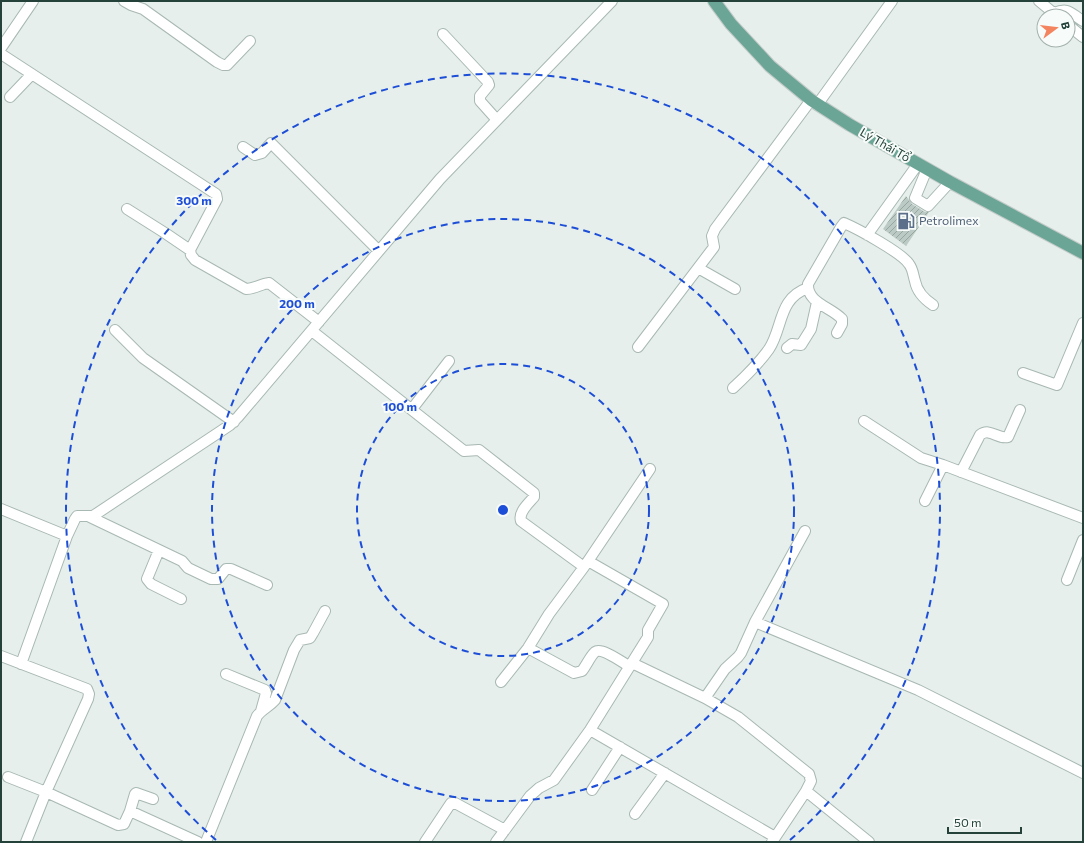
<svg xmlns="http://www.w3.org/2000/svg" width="1084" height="843" font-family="Commissioner,sans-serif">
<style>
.building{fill:url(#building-hatch)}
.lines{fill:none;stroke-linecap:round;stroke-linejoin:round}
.minor-casing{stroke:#a8b8b2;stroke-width:12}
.major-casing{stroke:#c2cac8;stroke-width:14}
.minor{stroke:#fff;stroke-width:10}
.major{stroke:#6aa596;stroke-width:12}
.ring{fill:none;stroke:#1d4ed8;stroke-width:2;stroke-dasharray:7 5}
.labels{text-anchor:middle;stroke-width:4;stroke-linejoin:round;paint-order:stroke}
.street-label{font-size:12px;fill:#24423a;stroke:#f7fbf9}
.service-label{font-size:12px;fill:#4e5e75;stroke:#f7fbf9;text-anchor:start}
.centre{fill:#1d4ed8;stroke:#f7fbf9;stroke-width:2}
.ring-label{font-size:12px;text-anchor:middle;font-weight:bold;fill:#1d4ed8;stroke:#f7fbf9;stroke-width:4;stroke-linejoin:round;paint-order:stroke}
</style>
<defs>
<pattern id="building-hatch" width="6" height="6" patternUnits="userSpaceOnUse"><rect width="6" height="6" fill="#bbcac4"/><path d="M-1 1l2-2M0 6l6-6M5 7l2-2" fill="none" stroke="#98a6a0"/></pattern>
</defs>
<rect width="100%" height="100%" fill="#e6efeb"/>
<path class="building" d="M906 196 912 204 925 212H929L906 246 883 229Z"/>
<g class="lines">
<g class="minor-casing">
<path id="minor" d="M124 1 131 5 143 9 217 62 223 65H227L250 41
M1039 1 1057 16
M1054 13C1069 7 1070 13 1083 21
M1068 25 1083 37
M443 34 488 82 489 85 480 96V101L497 120
M1 48 33 1
M1 54 216 194 217 199 190 250 191 255 195 260 246 289C254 289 261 284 269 283L319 322
M10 97 32 74
M817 105 892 1
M243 147 255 155 262 153 271 143 379 251
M927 169 915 198 928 206 950 182
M127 209 165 233 190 250
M867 235 918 164
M698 268 735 289
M115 330 143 358 234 422
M312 331 464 451 479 450 534 493V497C529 503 518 512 521 521L584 567 650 469
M837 333 842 324V319C831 307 807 303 808 284L841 227 844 223C858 229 902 253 909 264 913 269 913 275 915 281 917 292 924 299 933 305
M638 347 714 247 712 236 715 229 811 100
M787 348 792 344 801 345 811 329 817 302
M1023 373 1057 385 1083 323
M733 388C746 376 759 363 769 349 783 328 778 298 808 288
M412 409 449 361
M864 421 921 458 943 465 1083 518
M961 472 980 435C990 427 998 440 1008 437L1020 410
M925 501 943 465
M1 509 67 536 75 519 77 516H93L230 425 238 417 440 179 612 1
M90 517 182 561 188 568 211 579H218L226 569H231L267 585
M159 550 147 579 151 584 181 599
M1067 580 1083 540
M755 622 918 690 1083 773
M528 648 574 673 582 671C586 666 591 655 595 652 602 647 623 663 629 666
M1 656 87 689 89 694 88 699 46 792 26 842
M632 663 705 698 738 717 809 774 811 781 806 791 869 842
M21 664 67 536
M226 674 265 690 266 693 261 711
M501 682 528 648 549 614 584 567
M705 698 725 669 738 657 741 653 755 622 805 531
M590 730 775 837
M8 777 46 792 118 825 124 824 130 811 198 842
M592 790 620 747
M130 811 135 794 136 793 153 799
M635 814 665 773
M206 842 257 716C262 709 269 707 275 700L294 650 300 640 310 638 313 633 325 611
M425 842 451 803H455L505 830
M496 842 530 796 539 788 554 780 590 730 648 637V630L663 604 588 561
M772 842 806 791"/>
</g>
<g class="major-casing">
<path id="major" d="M714 1 731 24 770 66 811 100 850 125 950 182 1083 253"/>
</g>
<use href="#minor" class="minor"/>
<use href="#major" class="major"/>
</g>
<g class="ring">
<circle cx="503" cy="510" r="146"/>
<circle cx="503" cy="510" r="291"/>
<path d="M216 840A437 437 0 1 1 790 840"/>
</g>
<defs>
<g id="fuel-bare" transform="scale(1.38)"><path d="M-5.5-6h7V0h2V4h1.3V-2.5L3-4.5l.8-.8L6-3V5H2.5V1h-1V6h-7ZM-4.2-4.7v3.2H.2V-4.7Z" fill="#5c6f8a" stroke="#f7fbf9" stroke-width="2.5" paint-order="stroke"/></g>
</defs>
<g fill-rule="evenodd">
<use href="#fuel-bare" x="906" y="221"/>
</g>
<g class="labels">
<g class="street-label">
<text transform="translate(885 145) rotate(30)" y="4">Lý Thái Tổ</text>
</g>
<g class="service-label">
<text x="919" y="225">Petrolimex</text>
</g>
</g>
<circle cx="503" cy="510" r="6" class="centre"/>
<g class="ring-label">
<text x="194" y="205">300 m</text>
<text x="297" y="308">200 m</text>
<text x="400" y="411">100 m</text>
</g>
<rect width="1084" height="843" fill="none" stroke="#24423a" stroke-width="4"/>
<g transform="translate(1056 28) rotate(75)"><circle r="19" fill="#f7fbf9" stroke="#a3b1ad"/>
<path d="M0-3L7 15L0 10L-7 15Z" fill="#f4845f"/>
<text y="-6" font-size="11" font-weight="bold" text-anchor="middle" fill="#24423a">B</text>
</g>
<path d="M948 827v6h73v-6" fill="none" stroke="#24423a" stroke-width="2"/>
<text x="954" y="827" font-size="12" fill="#24423a" stroke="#f7fbf9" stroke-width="3" paint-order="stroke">50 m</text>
</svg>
